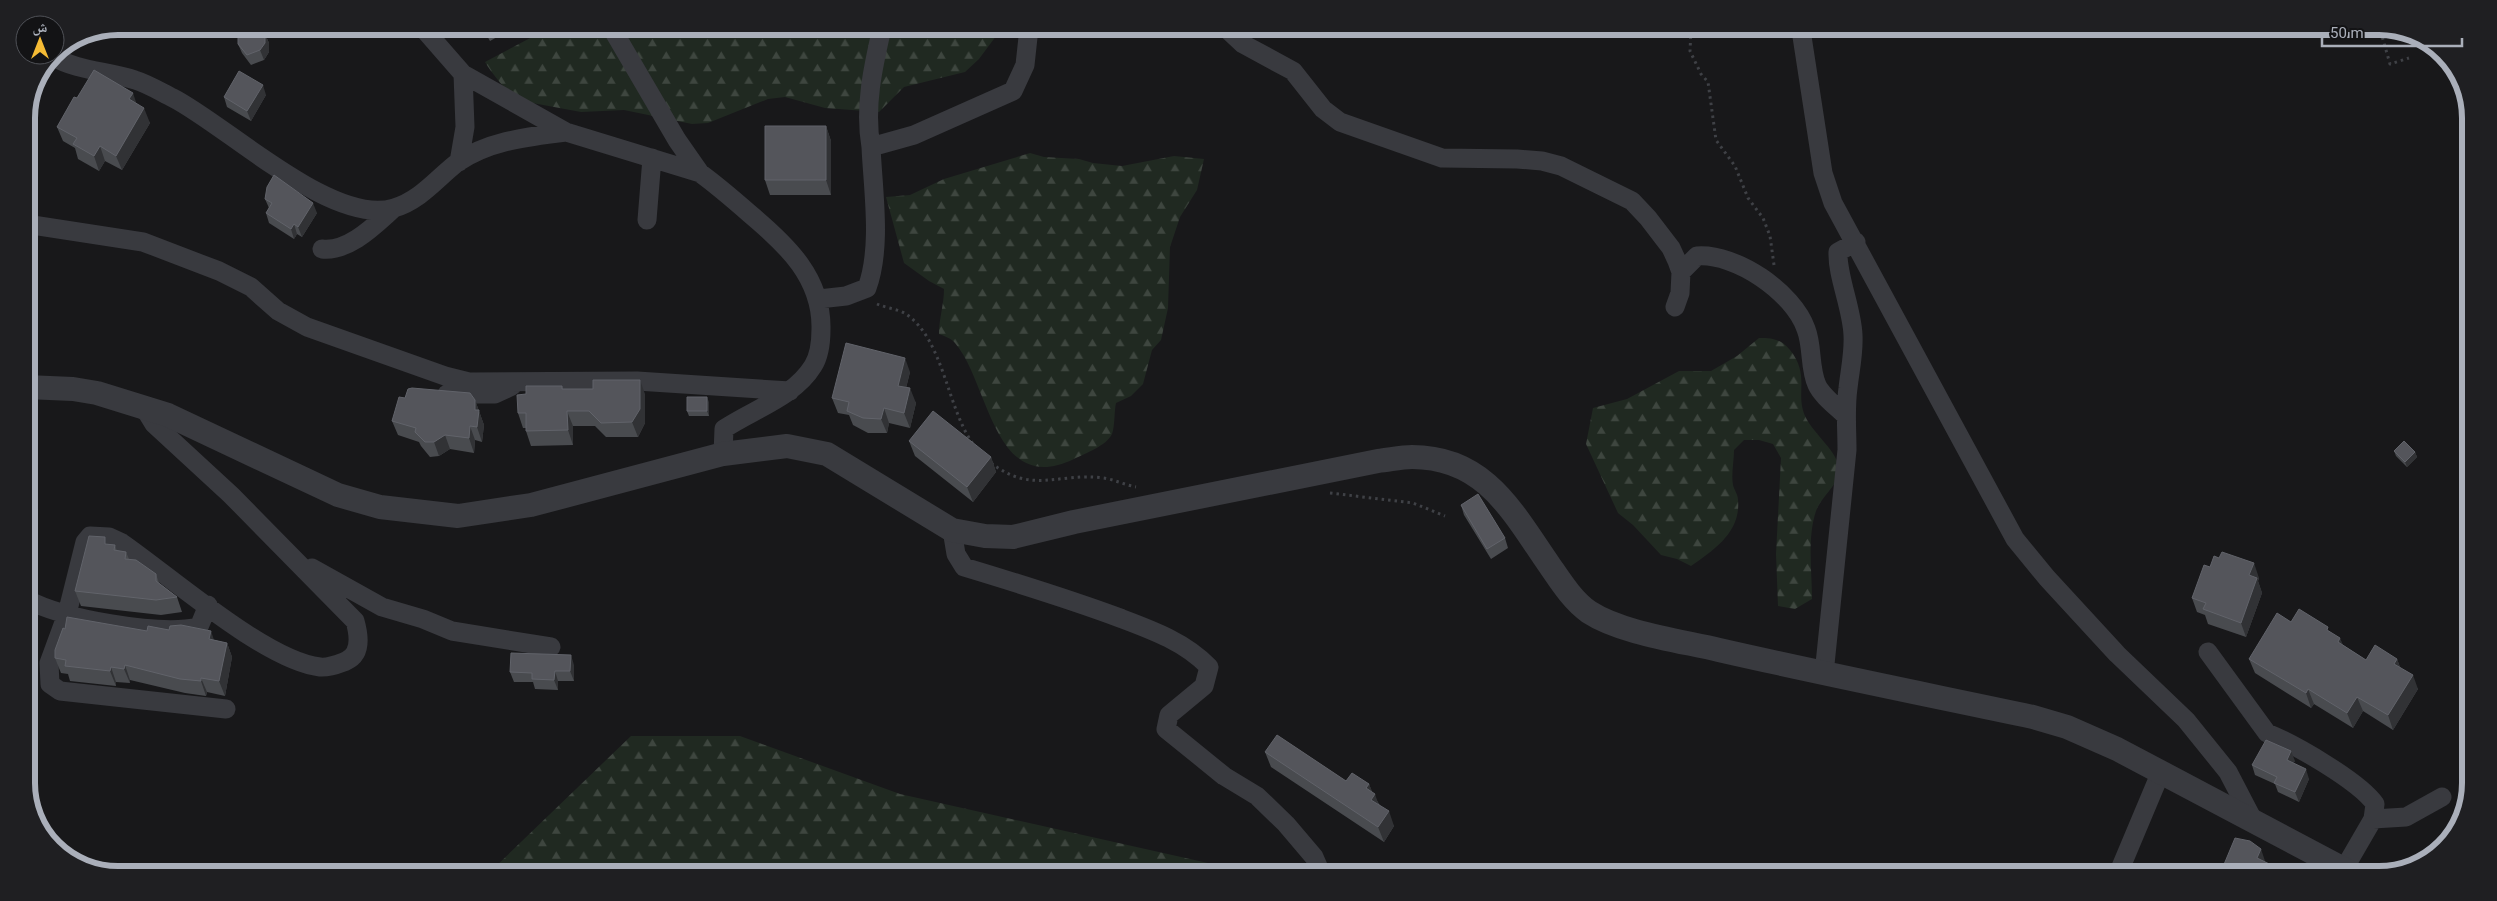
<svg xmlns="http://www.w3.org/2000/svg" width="2497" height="901" font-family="Roboto,'Noto Naskh Arabic',sans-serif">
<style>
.forest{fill:url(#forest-firs)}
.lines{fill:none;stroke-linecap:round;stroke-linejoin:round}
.path{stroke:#3f4146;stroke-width:3;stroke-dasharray:2.5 4;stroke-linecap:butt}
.minor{stroke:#393a3f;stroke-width:19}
.tertiary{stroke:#393a3f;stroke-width:24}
.wall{fill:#494b4f}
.shaded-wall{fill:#313235}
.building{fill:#54555b;stroke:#61636a}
.rim{fill:none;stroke:#aaafba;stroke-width:6}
</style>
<defs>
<pattern id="forest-firs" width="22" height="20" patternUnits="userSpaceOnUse" patternTransform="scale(1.25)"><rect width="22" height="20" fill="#202921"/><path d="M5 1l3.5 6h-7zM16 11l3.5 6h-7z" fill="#3e463f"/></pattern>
</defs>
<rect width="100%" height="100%" fill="#18181a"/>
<path class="forest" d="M551 27 1002 28 979 59 965 72 904 87 879 112 825 108 785 97 768 99 708 123 692 124 624 110 581 112 511 99C504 85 493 76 485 62Z
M1030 153 1044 157 1079 159 1093 163 1122 166 1174 156 1204 159 1197 190 1180 217 1170 247 1168 308 1161 340 1152 350 1143 384 1131 396 1116 403C1114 412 1115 426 1112 434 1106 446 1086 453 1074 459 993 498 990 384 955 343 951 338 944 336 939 334 939 318 944 305 944 289L929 281 904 263 886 197 910 195 944 179Z
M1759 338C1772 338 1781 339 1790 350 1811 376 1794 394 1806 418 1814 434 1838 452 1839 469 1840 484 1822 495 1816 511 1807 538 1812 571 1812 599L1795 609 1778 606 1776 554 1781 458 1773 444 1759 440H1744L1734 450C1734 461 1731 475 1733 485 1734 490 1738 494 1738 500 1741 532 1714 550 1691 566L1677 559 1661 555 1633 525 1618 513 1586 444 1593 408 1627 399 1679 371H1711L1737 356Z
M631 736H740L900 794 1248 872 491 871Z"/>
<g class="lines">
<path class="path" d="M1691 30 1690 51 1701 74 1708 82 1716 140 1735 166 1748 198 1763 218 1770 236 1774 265
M2383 31 2382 36 2390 64 2409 58
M877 304C886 308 898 309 906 314 944 340 947 408 973 444
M991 463C1033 495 1058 472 1103 478 1113 479 1125 485 1136 487
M1330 493 1413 503 1445 516"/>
<path class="minor" d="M422 27 463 74 566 132 700 173C718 186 734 200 750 214 787 245 822 278 821 329 821 341 820 355 813 366 794 397 754 409 724 429L723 454
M611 27 677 140 700 173
M1227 29 1243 44 1293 71 1323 109 1340 122 1442 158 1517 159 1542 161 1561 166 1632 201 1648 218 1671 248 1677 261 1681 272 1680 293 1675 307
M1801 30 1823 173 1833 203 2015 539 2047 578 2117 654 2186 720 2228 772 2254 822
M52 56C77 71 108 71 135 80 148 84 161 92 173 98 226 125 333 227 394 208 421 200 437 178 458 162 491 140 528 137 566 132
M871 147C864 107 873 67 882 28
M459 162 465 127 463 74
M647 220 652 158
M26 224 143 242 219 271 251 287 278 311 307 327 445 376 469 382 637 381 790 391
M322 249C349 252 375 225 393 209
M1681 272 1697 256C1736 253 1793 292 1806 329 1813 347 1809 367 1817 385 1822 396 1837 407 1846 416
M819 299 846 296 867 288C882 247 873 191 871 147L914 135 1013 91 1025 65 1029 28
M447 394H495L512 386
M143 406 154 424 231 495 355 621C359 635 362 654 346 661 338 664 329 668 320 667 266 661 170 576 122 543L109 537 90 536 85 542 67 614 49 663 50 684 60 691 226 709
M952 530 956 554 964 567C1017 583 1069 599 1120 618 1152 630 1185 642 1209 667L1204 686 1169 715 1166 729 1224 776 1257 796 1286 824 1314 857 1321 873
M312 568 382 607 423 619 452 631 551 647
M26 599C63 619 159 636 199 627L208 605
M2208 652 2267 733C2294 744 2359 781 2375 804L2373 819 2344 869
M1824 674 1847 450C1847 429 1845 409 1848 388 1850 370 1854 353 1853 335 1852 308 1837 276 1838 252L1856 242
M2373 819 2406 817 2442 797
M2118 874 2160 774"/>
<path class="tertiary" d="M26 387 73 389 97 393 168 415 338 495 380 507 458 516 531 505 723 454 787 446 827 454 952 530 985 536 1013 537 1074 522 1378 461C1389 460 1401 457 1412 457 1486 457 1513 513 1550 566 1561 582 1573 601 1589 612 1621 633 1681 641 1719 650 1824 674 1929 695 2033 717L2067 727 2117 749 2355 875"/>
</g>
<path class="wall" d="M482 27H515L490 41Z
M265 34 269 43V52L264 60 251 65 242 53 238 44Z
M266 95 251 121 227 107 224 97Z
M77 98 137 104 150 123 122 170 105 161 99 171 78 159 75 148 63 141 57 127Z
M826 126 831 141V195H770L765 180Z
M265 199 317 213 302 237 297 234 294 239 269 223 266 213 269 208Z
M910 372 906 388 916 403 910 428 889 423 887 433H868L853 425 849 415 838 413 832 398Z
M562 386 563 389 645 394V423L638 437H606L595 426H573V445L531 446 526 431V428H523L518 413 526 394Z
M405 398 475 400 484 425 482 442 475 440 474 453 450 449 439 456 430 457 421 446 419 442 398 435 392 421Z
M709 402V416H689L687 411Z
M909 441 991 457 996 472 973 502 915 456Z
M2394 451 2415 452 2417 457 2407 467 2396 456Z
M1461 505 1505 538 1508 548 1491 559 1464 515Z
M108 544 115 545 117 551 126 552 129 559 156 574 159 583 177 597 182 612 161 615 81 606 75 591Z
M2210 567 2259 578 2258 581 2262 593 2246 637 2208 624 2205 615 2197 612 2192 598Z
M2291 622 2330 632 2343 645 2366 660 2397 659 2400 667 2418 689 2393 730 2363 711 2353 728 2314 704 2311 708 2255 673 2249 659Z
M147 631 214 640 227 643 232 657 225 696 207 692 206 696 185 693 130 680V683L116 682V686L70 681 68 674 61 673 55 658Z
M574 665V681H558V690L535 689 533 682H514L510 672Z
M1265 752 1346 781 1369 784 1372 792 1379 804 1394 826 1384 842 1271 767Z
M2295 761 2293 763 2309 779 2299 802 2278 792 2275 784 2255 775 2252 765Z"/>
<path class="shaded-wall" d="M265 34 269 43V52L264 60 260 50Z
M263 85 266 95 251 121 247 111Z
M133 93 138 108 129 99Z
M144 108 150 123 122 170 116 156Z
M826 126 831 141V195L826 180Z
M100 146 105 161 99 171 94 156Z
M313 203 317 213 302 237 298 227Z
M294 224 297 234 294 239 291 229Z
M905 358 910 372 903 400 898 386Z
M640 380 645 394V423L638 437 632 422Z
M910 388 916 403 910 428 904 413Z
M707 397 709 402V416L707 411Z
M475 400 484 425 482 442 477 427 475 410Z
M884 408 889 423 887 433 881 419Z
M567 411 573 426V445L568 430Z
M470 426 475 440 474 453 469 438Z
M445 435 450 449 439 456 434 442Z
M2415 452 2417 457 2407 467 2405 462Z
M991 457 996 472 973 502 967 487Z
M2254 563 2259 578 2258 581 2262 593 2246 637 2241 623 2249 575Z
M211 631 216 646 209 639Z
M2340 638 2346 652 2338 642Z
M227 643 232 657 225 696 219 681Z
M571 655 574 665V681L570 671Z
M2397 659 2402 673 2394 664Z
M125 665 130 680V683L124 669Z
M111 667 116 682V686L110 671Z
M555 671 558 681V690L554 680Z
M2413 675 2418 689 2393 730 2388 715Z
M201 678 207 692 206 696 201 681Z
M2308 689 2314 704 2311 708 2306 693Z
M2357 697 2363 711 2353 728 2347 713Z
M2291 751 2295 761 2290 770 2287 760Z
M2306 769 2309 779 2299 802 2295 792Z
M1369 784 1374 796 1375 794 1380 809 1377 814 1366 788Z
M1389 811 1394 826 1384 842 1378 827Z
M2261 849 2267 867 2257 858Z"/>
<path class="building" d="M243 27H260L265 34V43L260 50 247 55 238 44V35Z
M94 70 133 93 129 99 144 108 116 156 100 146 94 156 73 144 77 138 57 127 74 97 77 98Z
M239 71 263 85 247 111 224 97Z
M765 126H826V180H765Z
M274 175 313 203 298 227 294 224 291 229 266 213 272 203 265 199 267 187Z
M846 343 905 358 898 386 910 388 904 413 884 408 881 419 863 418 847 411 849 402 832 398Z
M593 380H640V409L632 422 601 423 589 411H567L568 430 526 431V413H518L517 395 526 394V386H562V389H593Z
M412 388 470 393 475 400V410H479L477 427 470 426 469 438 445 435 434 442H425L415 432 416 428 392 421 399 397 405 398 408 389Z
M687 397H707V411H687Z
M933 411 991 457 967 487 909 441Z
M2404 441 2415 452 2405 462 2394 451Z
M1478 494 1505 538 1487 549 1461 505Z
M89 536 105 537V544L115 545 114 550 126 552 125 559 136 560 156 574V581L177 597 156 600 75 591Z
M2222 552 2254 563 2249 575 2257 578 2241 623 2203 609 2206 603 2192 598 2204 565 2210 567 2214 556 2219 558Z
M2299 609 2328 627 2327 630 2340 638 2338 642 2366 660 2375 645 2397 659 2394 664 2413 675 2388 715 2357 697 2347 713 2308 689 2306 693 2249 659 2277 613 2291 622Z
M67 617 147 631 148 626 169 630 170 626 181 625 211 631 209 639 227 643 219 681 201 678V681L180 679 125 665 124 669 111 667 110 671 65 666 66 660 55 658V650L63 628 65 629Z
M511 653 571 655 570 671H555L554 680 532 679V673L510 672Z
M1277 735 1346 781 1352 773 1369 784 1366 788 1375 794 1371 800 1389 811 1378 827 1265 752Z
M2266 740 2291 751 2287 760 2306 769 2295 792 2274 783 2277 777 2252 765Z
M2235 838 2250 841 2261 849 2257 858 2292 875 2220 874Z"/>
<path d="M0 0H2497V901H0ZM118 35H2379A83 83 0 0 1 2462 118V783A83 83 0 0 1 2379 866H118A83 83 0 0 1 35 783V118A83 83 0 0 1 118 35Z" fill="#1f1f22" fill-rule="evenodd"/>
<path class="rim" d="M118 35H2379A83 83 0 0 1 2462 118V783A83 83 0 0 1 2379 866H118A83 83 0 0 1 35 783V118A83 83 0 0 1 118 35Z"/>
<g transform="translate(40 40)"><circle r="24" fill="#131315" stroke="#4f5157"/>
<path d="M0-4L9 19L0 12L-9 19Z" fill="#f5bb35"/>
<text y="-8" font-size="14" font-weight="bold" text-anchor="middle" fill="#aaafba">ش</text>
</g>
<path d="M2322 38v8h140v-8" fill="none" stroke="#aaafba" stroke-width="2.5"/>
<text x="2330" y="38" font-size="15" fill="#aaafba" stroke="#131315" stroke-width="4" paint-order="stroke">50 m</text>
</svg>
